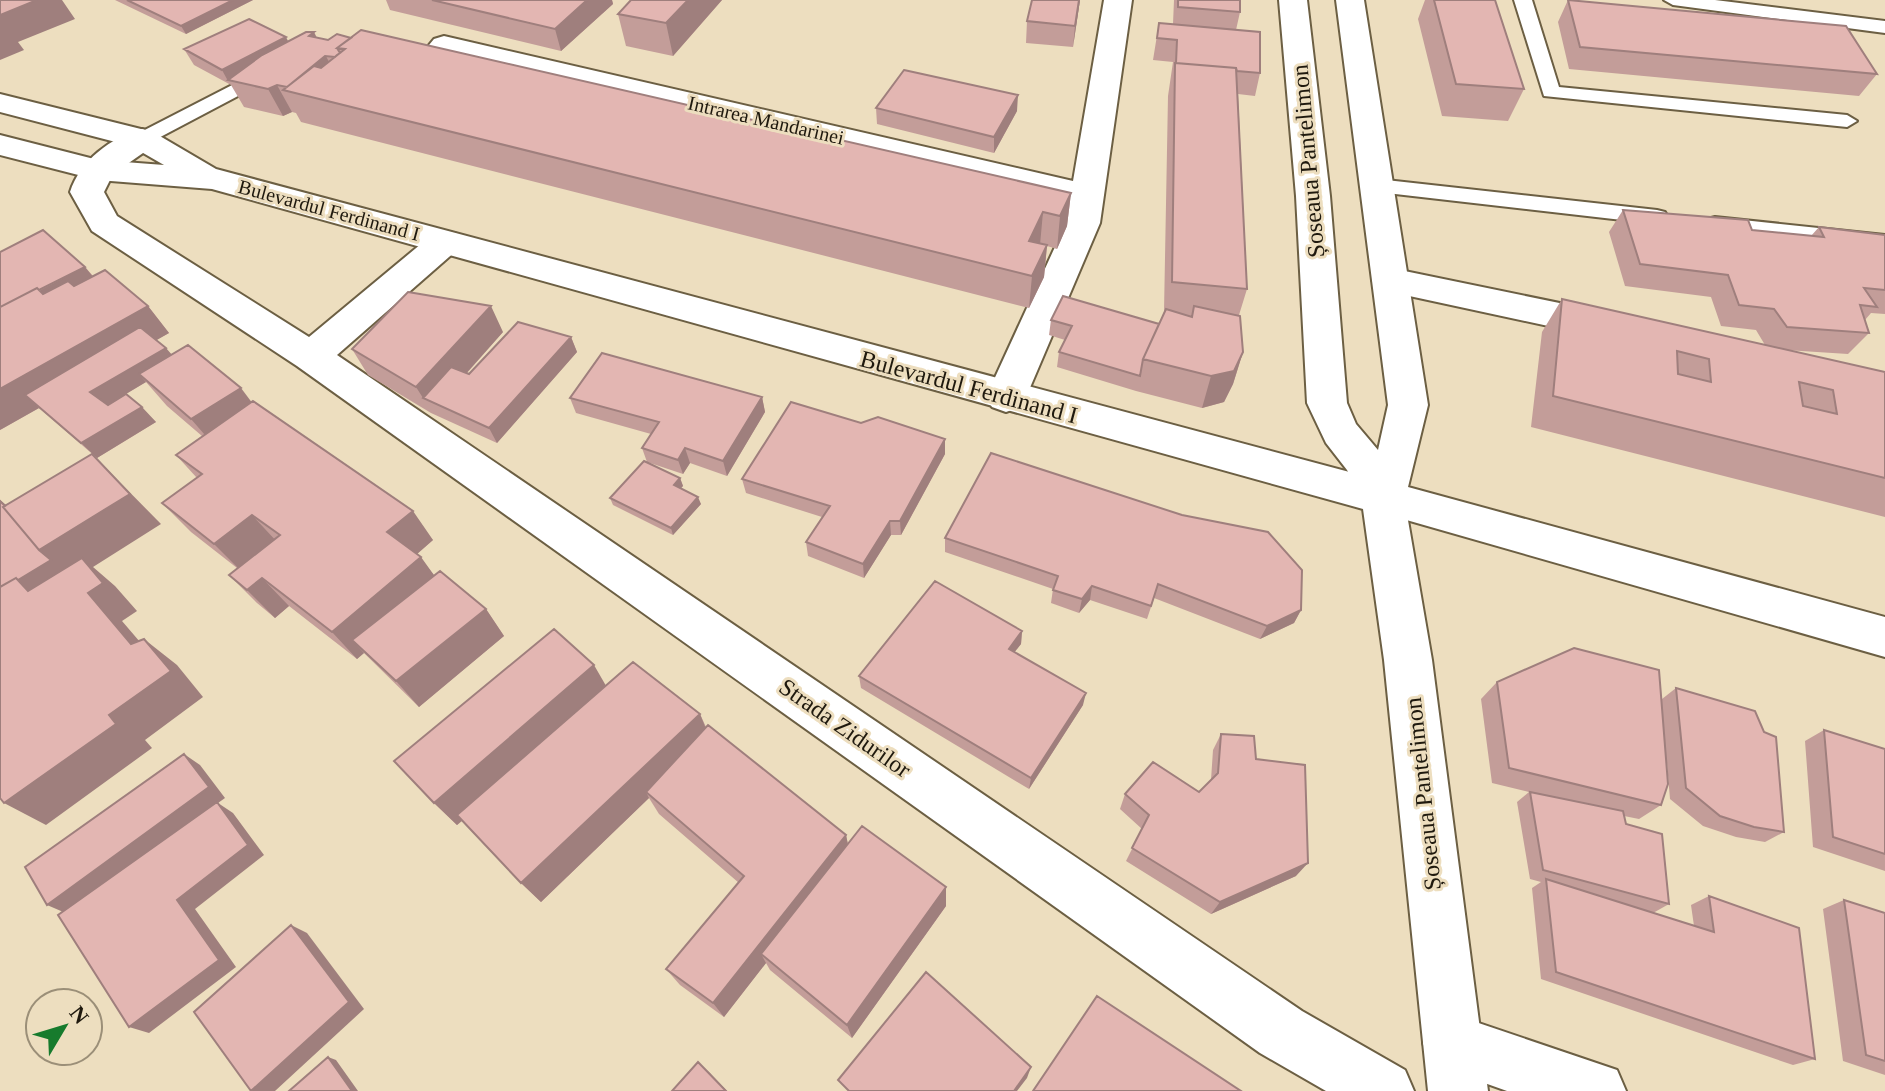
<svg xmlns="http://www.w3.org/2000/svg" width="1885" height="1091" font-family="'Times New Roman',serif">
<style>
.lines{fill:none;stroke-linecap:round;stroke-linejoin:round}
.lane-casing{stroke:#6c5f43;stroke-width:4}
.street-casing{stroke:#6c5f43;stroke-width:4}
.secondary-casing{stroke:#6c5f43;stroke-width:4}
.primary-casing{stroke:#6c5f43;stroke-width:4}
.lane{fill:#fff;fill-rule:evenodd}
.street{fill:#fff;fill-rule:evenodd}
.secondary{fill:#fff;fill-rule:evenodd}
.primary{fill:#fff;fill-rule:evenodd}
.wall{fill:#c39d99}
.shaded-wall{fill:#9f7f7d}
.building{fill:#e3b6b2;stroke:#9f7f7d;stroke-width:2;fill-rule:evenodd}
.labels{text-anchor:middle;stroke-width:6;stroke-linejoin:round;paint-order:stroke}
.far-street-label{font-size:20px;fill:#1f190e;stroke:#eddebf}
.street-label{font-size:24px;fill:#1f190e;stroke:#eddebf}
</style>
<rect width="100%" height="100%" fill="#eddebf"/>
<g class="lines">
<g class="lane-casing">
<path id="lane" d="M1514 0H1532L1559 87 1847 115 1857 121 1847 127 1544 96Z
M1664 0H1715L1885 21V33L1673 5Z
M267 67 277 73 274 77 149 143H135L132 139 135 135Z
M1377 179 1657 210 1665 212 1668 217 1665 222 1657 224 1369 191 1366 186Z
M1715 217 1885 235V249L1707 229 1704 224 1707 219Z"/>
</g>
<g class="street-casing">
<path id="street" d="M1104 0H1132L1100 223 1026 397 1020 407 1006 412 992 407 986 397 1066 223 1069 201 444 54 434 51 429 45 434 39 444 36 1073 181Z
M142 129 153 132 158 139 153 146 113 174 104 192 117 216 309 337 433 234 445 231 457 234 463 242 457 250 337 355 1302 1011 1405 1070 1414 1091H1326L1260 1053 297 366 92 231 70 192C80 161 111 137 142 129Z
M1390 268 1613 314 1626 318 1632 327 1626 336 1613 340 1377 289 1372 280 1377 271Z
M1452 1014 1617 1070 1626 1091H1507L1431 1064 1423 1043 1431 1022Z"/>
</g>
<g class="secondary-casing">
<path id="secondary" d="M1279 0H1307L1330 196 1347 403 1356 424 1378 450 1388 405 1336 0H1364L1428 405 1408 487 1885 617V657L1368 509 1347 470 1326 443 1307 403 1296 196Z"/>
</g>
<g class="primary-casing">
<path id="primary" d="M0 94 153 132 216 169 1398 485 1404 497 1432 660 1488 1091H1428L1384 660 1363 509 212 189 98 180 0 155V135L98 160 164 165 131 146 0 112Z"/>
</g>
<use href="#lane" class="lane"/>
<use href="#street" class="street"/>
<use href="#secondary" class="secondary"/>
<use href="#primary" class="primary"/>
</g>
<path class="wall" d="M115 0H253L186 34Z
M386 0H612L613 4 561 51 390 10Z
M631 0H722L673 56 626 46 618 14Z
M1080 0 1073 47 1026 43 1027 21Z
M1174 0H1240V12L1236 30 1260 73 1255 96 1238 94 1247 289 1239 315 1243 352 1233 384 1224 402 1202 408 1136 391 1057 367 1059 352 1065 340 1049 335 1051 320 1159 324 1164 312 1168 96 1173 62 1153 60 1159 23 1173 24Z
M1425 0H1495L1524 89 1508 121 1442 116 1418 19Z
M1568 0 1877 74 1859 96 1569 69 1558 22Z
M316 38 1071 193 1067 226 1057 249 1047 246 1044 277 1029 308 301 122 296 113 292 112 283 116 244 107 231 85 194 65 184 49 288 41Z
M876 108 1017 111 994 153 877 124Z
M1623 210 1752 230 1811 236 1819 227 1885 235V314L1871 313 1865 320 1869 333 1848 354 1786 350 1885 372V517L1531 427 1542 332 1562 299 1765 345 1756 330 1721 326 1711 297 1625 286 1609 232Z
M85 267 93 276 148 306 169 333 156 340 172 355 251 402 433 540 417 554 434 575 486 609 504 636 419 707 364 653 357 659 289 606 275 618 257 603 229 575 237 568 191 532 162 503 197 478 176 455 202 436 167 406 146 382 126 394 156 422 97 458 39 408 0 430Z
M503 332 467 373 469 374 571 337 577 352 497 443 431 413 368 375 352 349Z
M762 397 765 412 727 476 690 463 683 474 647 462 642 448 651 434 576 413 570 398Z
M861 423 945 439V454L901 535H891L864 578 808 556 806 542 822 517 746 493 742 479Z
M680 478 683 486 681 488 701 504 673 535 613 505 610 498Z
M945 538 1301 610 1294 623 1260 639 1154 598 1147 619 1090 600 1079 613 1051 603 1053 589 945 552Z
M1022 631 1021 644 1014 652 1083 705 1029 789 861 688 859 676Z
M1497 682 1662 699 1676 688 1784 832 1765 842 1736 837 1703 826 1670 799 1667 763 1661 805 1639 819 1624 816 1626 824 1669 904 1653 913 1694 926 1691 905 1709 896 1815 1059 1793 1065 1541 979 1532 888 1541 882 1530 879 1517 802 1529 792 1492 783 1481 699Z
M606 686 700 714 706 727 846 835 848 844 946 887V906L852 1038 770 970 766 963 724 1017 680 985 666 969 739 883 659 814 649 798 541 902 521 883 462 821 457 825 434 803Z
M1824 730 1885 749V871L1813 847 1805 741Z
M1221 734 1256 759 1296 876 1211 914 1126 861 1142 829 1120 809 1125 794 1199 792 1211 780 1213 750Z
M1844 900 1885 913V1075L1843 1061 1823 909Z"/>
<path class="shaded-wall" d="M37 0H62L75 19 18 42 24 50 0 60V15Z
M233 0H253L186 34 181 26Z
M587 0H612L613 4 561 51 555 29Z
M688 0H722L673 56 666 23Z
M1079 0H1080L1073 47 1075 26Z
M314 32 339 82 302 74 309 36Z
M286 37 294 53 228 81 222 70Z
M277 85 292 112 283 116 268 89Z
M1018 95 1017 111 994 153V137Z
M1071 193 1067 226 1057 249 1060 216Z
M1043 212 1040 245 1029 241Z
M1047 245 1044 277 1029 308 1032 276Z
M85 267 98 283 0 311Z
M148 306 169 333 40 407 25 395 39 408 0 430V389Z
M491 306 503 332 438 405 423 398 416 387Z
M571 337 577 352 497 443 489 428Z
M166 348 179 363 139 374 146 382 104 407 90 392Z
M1243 352 1233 384 1224 402 1202 408 1211 376Z
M241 388 265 420 218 450 191 419Z
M762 397 765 412 727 476 723 461Z
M142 407 156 422 97 458 81 443Z
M945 439V454L901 535 900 521Z
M685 448 690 463 683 474 678 460Z
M92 454 161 524 93 567 115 586 137 611 122 621 164 670 44 599 0 591V500L23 519Z
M680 478 683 486 677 492 674 485Z
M698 497 701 504 673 535 671 528Z
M413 511 433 540 409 561 387 532Z
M252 515 279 544 243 573 214 544Z
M890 521 891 535 864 578 863 564Z
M421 557 441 585 352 640 364 653 357 659 332 632Z
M262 578 289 606 275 618 247 590Z
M1092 586 1090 600 1079 613 1082 599Z
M486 609 504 636 419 707 396 681Z
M1301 610 1294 623 1260 639 1267 626Z
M1022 631 1021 644 1007 662 1009 649Z
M144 639 177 665 203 697 145 740 152 748 46 825 4 803 109 715Z
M594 665 609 691 457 825 434 803Z
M1086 693 1083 705 1029 789 1031 778Z
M700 714 710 739 646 792 649 798 541 902 521 883Z
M184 754 200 765 225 798 218 803 233 813 264 855 195 909 236 967 149 1033 129 1027 68 914 47 905Z
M846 835 850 855 761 954 766 963 724 1017 713 1003Z
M1308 863 1296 876 1211 914 1220 902Z
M946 887V906L852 1038 847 1025Z
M291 925 307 933 364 1009 275 1091H252Z
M328 1057 336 1060 358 1091H352Z
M698 1062 710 1073 727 1091H726Z
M1031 1067 1027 1078 1017 1091H1014Z"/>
<path class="building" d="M0 0H37L0 15Z
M127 0H233L181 26Z
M432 0H587L555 29Z
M631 0H688L666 23 618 14Z
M1032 0H1079L1075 26 1027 21Z
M1178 0H1240V12L1178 7Z
M1434 0H1495L1524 89 1456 84Z
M1568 0 1846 26 1877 74 1580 47Z
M249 19 286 37 222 70 184 49Z
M1159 23 1260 32V73L1237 71 1236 68 1176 63 1177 40 1157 38Z
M361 30 1071 193 1060 216 1043 212 1029 241 1047 245 1032 276 283 90 314 66 321 68 345 49 337 48Z
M306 32H314L309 36 328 40 337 34 351 38 337 48 340 53 337 55 335 57 325 56 287 87 277 85 268 89 228 80 262 55Z
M1175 63 1236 68 1247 289 1172 282Z
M904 70 1018 95 994 137 876 108Z
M1623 210 1748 220 1752 230 1824 237 1819 227 1885 235V290L1864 288 1877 307 1860 305 1869 333 1787 327 1774 309 1739 305 1728 275 1640 264Z
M43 230 85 267 39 290 37 288 0 307V252Z
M105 270 148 306 0 389V307L37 288 43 294 68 281 74 286Z
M408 292 491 306 416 387 352 349Z
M1063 296 1159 324 1143 359 1140 376 1059 352 1072 326 1051 320Z
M1562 299 1885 372V478L1553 396ZM1677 351 1709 359 1711 382 1678 374ZM1799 382 1833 390 1837 414 1803 406Z
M1194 306 1240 316 1243 352 1234 371 1211 376 1143 359 1166 309 1192 317Z
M518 322 571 337 489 428 423 398 451 367 469 374Z
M140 327 166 348 90 392 108 405 126 394 142 407 81 443 25 395Z
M188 345 241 388 191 419 139 374Z
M602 353 762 397 723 461 685 448 678 460 642 448 659 422 570 398Z
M253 401 413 511 387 532 421 557 332 632 262 578 247 590 229 575 280 535 252 515 214 544 162 503 202 474 176 455Z
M791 402 861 423 878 417 945 439 900 521H890L863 564 806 542 830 506 742 479Z
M991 453 1182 515 1268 532 1302 570 1301 610 1267 626 1158 584 1151 606 1092 586 1082 599 1053 590 1058 576 945 538Z
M92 454 130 494 39 550 3 507Z
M644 461 680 478 674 485 698 497 671 528 610 498Z
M0 501 5 506 3 507 39 550 51 560 18 580 16 578 0 587Z
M82 558 103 583 88 593 131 644 144 639 171 671 109 715 116 724 4 803 0 798V587L16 578 28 591Z
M440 571 486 609 396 681 352 640Z
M935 581 1022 631 1009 649 1086 693 1031 778 859 676Z
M554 629 594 665 434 803 394 761Z
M1574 648 1659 670 1668 784 1661 805 1509 768 1497 682Z
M633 662 700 714 521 883 457 815Z
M1676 688 1755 711 1764 732 1776 737 1784 832 1754 827 1720 816 1686 788Z
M708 725 846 835 713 1003 666 969 744 876 646 792Z
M1824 730 1885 749V854L1833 837Z
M1221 734 1254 736 1256 759 1305 765 1308 863 1220 902 1132 848 1149 815 1125 794 1153 762 1199 792 1218 773Z
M184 754 209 787 47 905 25 867Z
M1530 792 1623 811 1626 824 1662 834 1669 904 1543 870Z
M217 802 248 845 177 900 219 960 129 1027 58 915Z
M862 826 946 887 847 1025 761 954Z
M1546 879 1714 932 1709 896 1799 928 1815 1059 1556 972Z
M1844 900 1885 913V1061L1866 1055Z
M291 925 349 1002 251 1091 194 1012Z
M926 972 1031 1067 1014 1091H849L838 1080Z
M1097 996 1241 1091H1033Z
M328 1057 352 1091H289Z
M698 1062 726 1091H672Z"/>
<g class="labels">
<g class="far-street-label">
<text transform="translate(766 120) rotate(13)" y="7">Intrarea Mandarinei</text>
<text transform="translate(329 210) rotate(15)" y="7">Bulevardul Ferdinand I</text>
</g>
<g class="street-label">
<text transform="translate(1308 161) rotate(-95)" y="8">Șoseaua Pantelimon</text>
<text transform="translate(969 387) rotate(15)" y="8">Bulevardul Ferdinand I</text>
<text transform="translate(845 728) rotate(35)" y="8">Strada Zidurilor</text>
<text transform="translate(1423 794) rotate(-96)" y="8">Șoseaua Pantelimon</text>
</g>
</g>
<g transform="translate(64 1027) rotate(52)"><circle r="38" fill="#eddebf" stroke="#9b8f78" stroke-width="2"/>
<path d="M0-6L14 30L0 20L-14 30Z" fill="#177b2d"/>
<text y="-12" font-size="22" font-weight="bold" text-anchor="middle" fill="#1f190e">N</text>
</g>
</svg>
